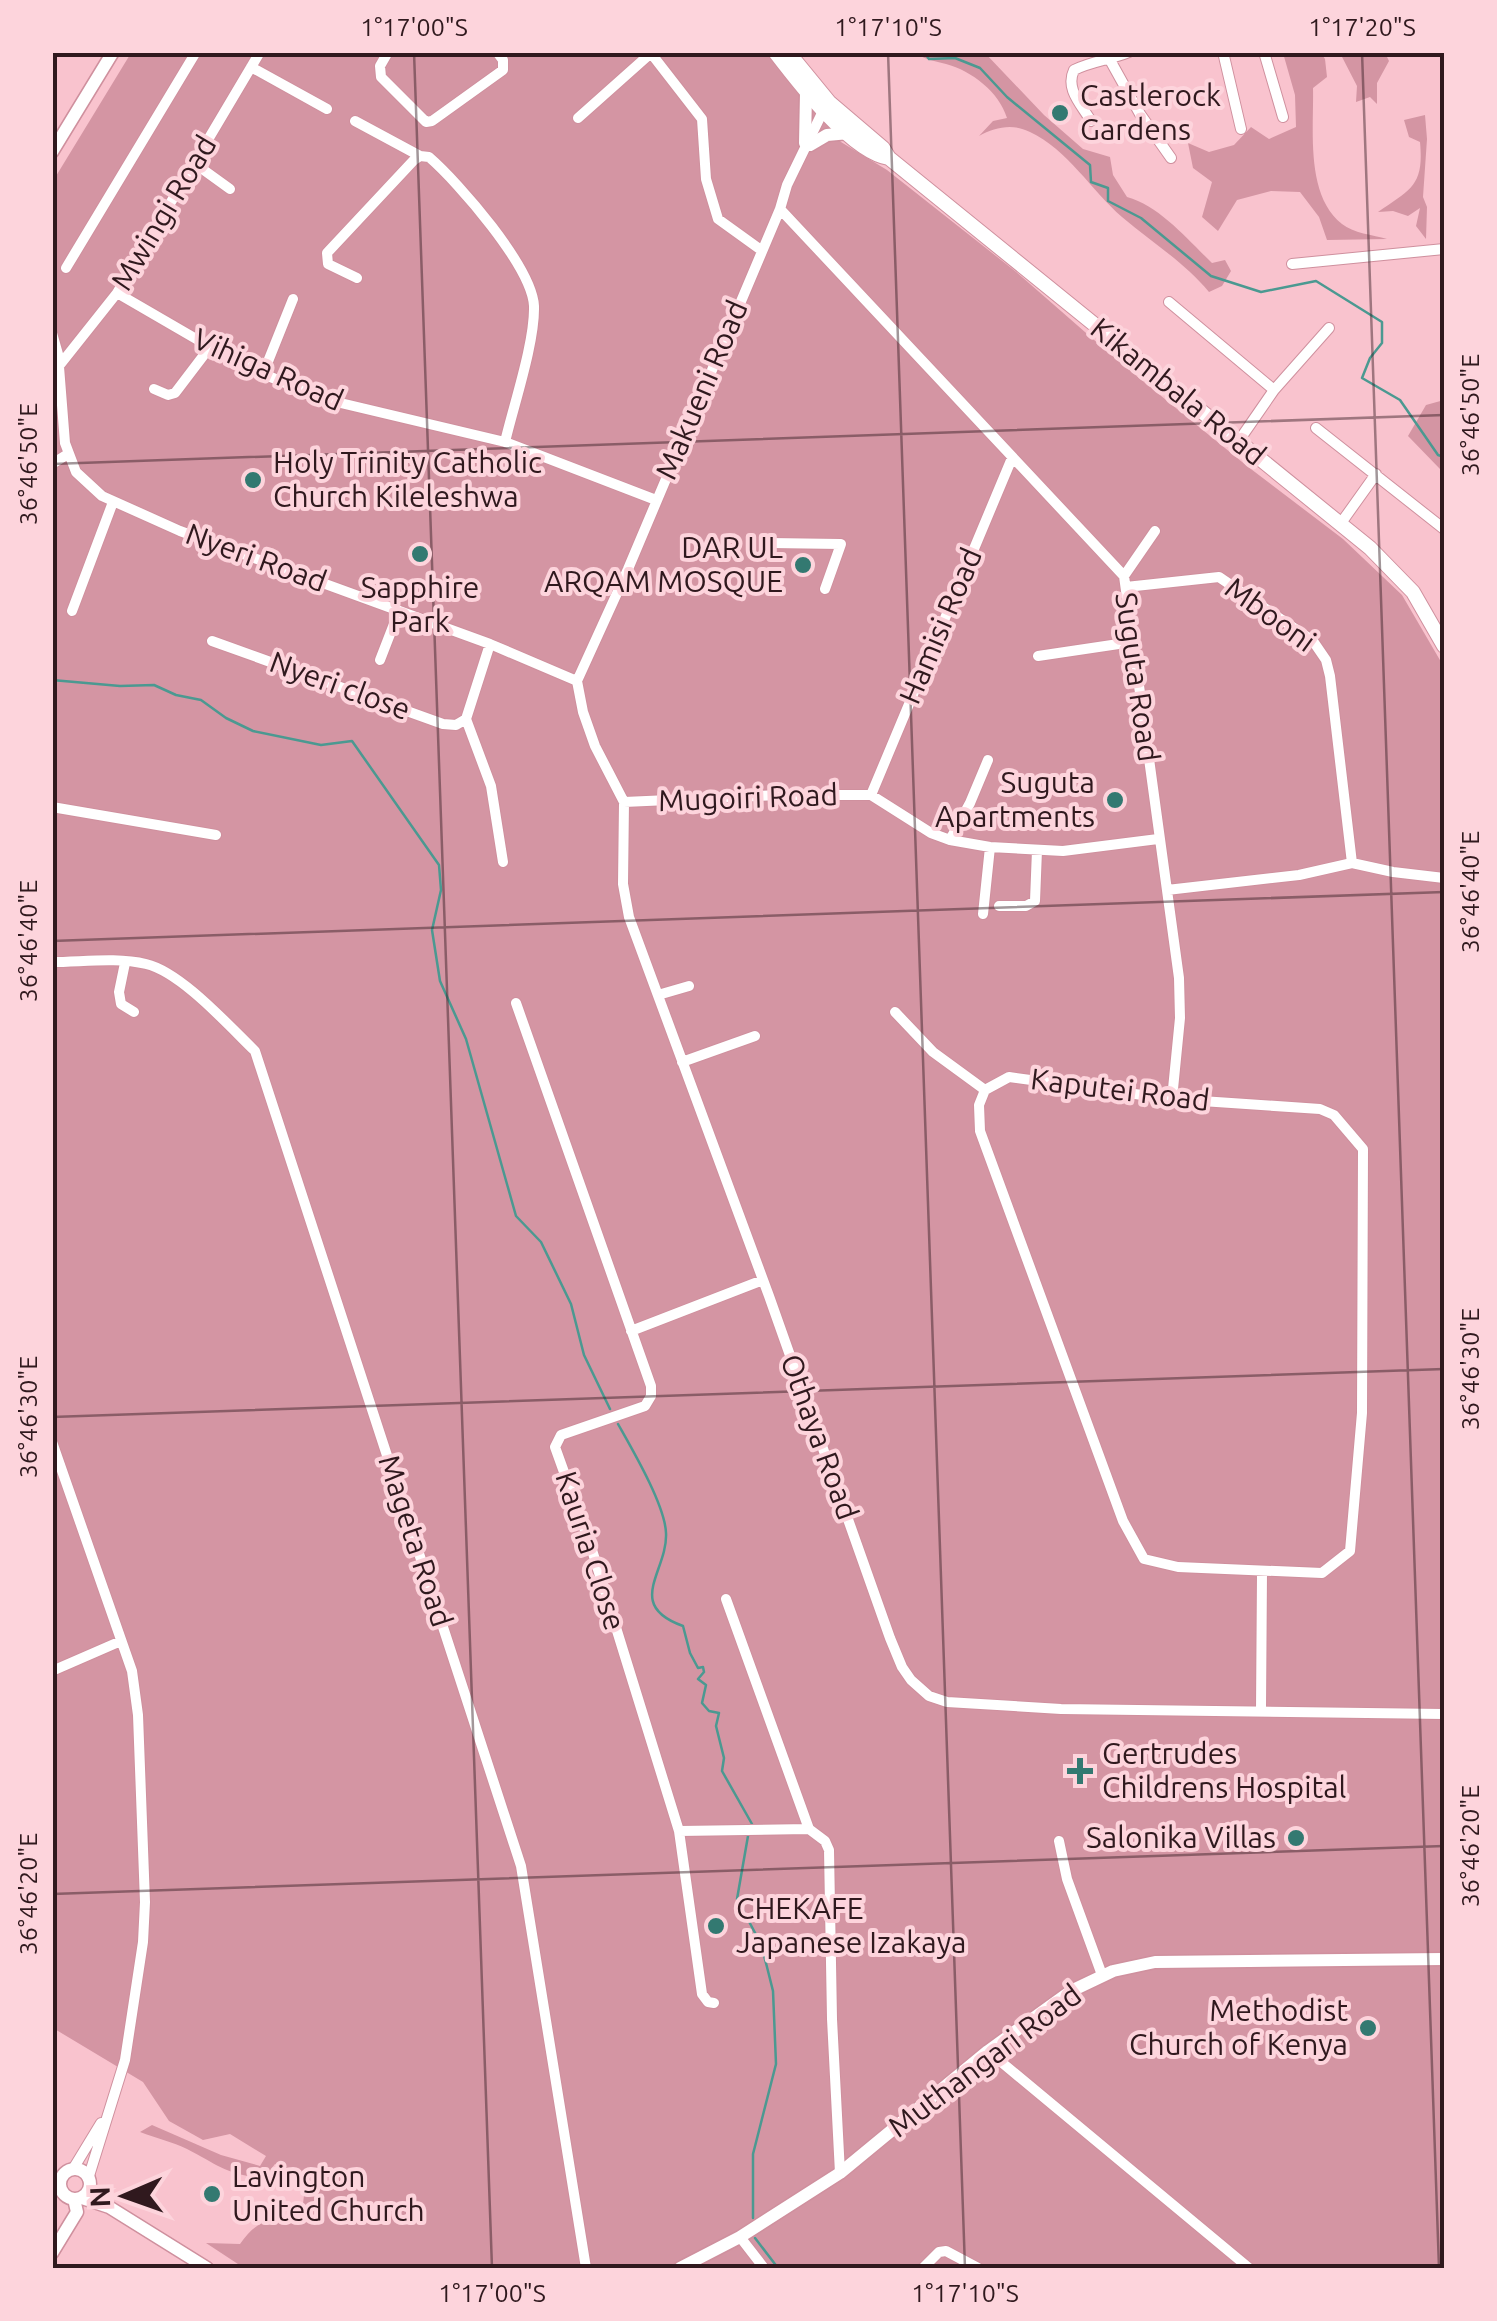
<svg xmlns="http://www.w3.org/2000/svg" width="1497" height="2321" font-family="Ubuntu,sans-serif">
<style>
.green{fill:#d495a3}
.lines{fill:none;stroke-linecap:round;stroke-linejoin:round}
.stream{stroke:#4b9991;stroke-width:2.5}
.minor-casing{stroke:#cf909e;stroke-width:12}
.tertiary-casing{stroke:#cf909e;stroke-width:15}
.secondary-casing{stroke:#cf909e;stroke-width:16}
.minor{stroke:#fff;stroke-width:10}
.tertiary{stroke:#fff;stroke-width:12}
.secondary{stroke:#fff;stroke-width:14}
.ticks{fill:none;stroke:#30191e;stroke-width:2.5;stroke-opacity:0.45}
.poi-dot{fill:#337971;stroke:#fdd4dc;stroke-width:4}
.labels{text-anchor:middle;stroke-width:8;stroke-linejoin:round;paint-order:stroke}
.poi-label{font-size:30px;fill:#30191e;stroke:#fdd4dc;text-anchor:start}
.street-label{font-size:30px;fill:#30191e;stroke:#fdd4dc}
.neatline{fill:none;stroke:#30191e;stroke-width:4}
.ticks-label{font-size:25px;text-anchor:middle;fill:#30191e}
</style>
<rect width="100%" height="100%" fill="#f9c3ce"/>
<path class="green" d="M131 53H768L841 142 887 170 1015 271 1117 360 1247 466 1343 539 1402 595 1444 667V2268H244L206 2243 240 2244C258 2218 271 2219 301 2220L306 2179 275 2164 264 2178C227 2175 218 2165 187 2149 173 2142 156 2138 140 2132L152 2125 221 2155 260 2166 266 2156 230 2134 203 2140 169 2121 143 2082 53 2028V181Z
M916 53H985L1044 115 1083 149 1110 157 1113 175 1127 197C1160 206 1188 240 1212 263L1225 260 1231 271 1222 286 1209 292C1184 262 1154 244 1122 217 1092 191 1067 149 1030 132 1013 123 995 127 979 136L993 121 1007 118C999 92 972 71 946 64 935 61 925 60 916 53Z
M1283 53H1321L1325 59 1327 77 1313 88C1314 129 1305 195 1342 224 1353 233 1373 235 1387 239L1327 240 1319 217 1300 192 1271 191 1237 200 1218 231 1202 217 1212 182 1193 168 1188 143 1209 152 1234 145 1251 127 1269 139 1296 127 1295 95Z
M1340 53H1365L1369 56 1385 53 1389 61 1377 83V104L1370 97 1356 102 1357 86Z
M1425 115 1427 139 1423 197 1427 207 1426 239 1416 226 1420 208 1408 216 1393 211 1378 212C1412 189 1424 185 1420 142L1409 137 1404 120Z
M1444 400V466L1440 469 1408 436 1426 405Z"/>
<g class="lines">
<path class="stream" d="M924 52 929 59 955 58 980 68 1007 97 1090 165 1091 182 1108 188V201L1141 218 1211 276 1261 292 1316 281 1382 322V343L1370 358 1362 378 1400 400 1438 455 1444 457
M52 680 120 686 154 685 176 695 201 700 226 718 253 731 321 745 352 741 439 865 441 890 432 930 440 981 466 1039 516 1216 541 1242 571 1304 584 1355 610 1409
M618 1424C632 1449 665 1505 666 1533 668 1571 624 1605 683 1626L690 1653 698 1668 703 1667 704 1672 698 1679 706 1685 702 1703 709 1711 719 1713 716 1726 724 1758 722 1771 752 1824
M748 1836 737 1899 761 1944 767 1967 773 1991 776 2064 753 2154V2218
M755 2238 778 2268"/>
<g class="minor-casing">
<path id="minor" d="M388 52 380 66 381 77 426 122 432 121 503 70V60L497 52
M650 52 702 119 706 179 718 219 761 250
M1223 52 1241 129
M1264 52 1283 117
M1110 60 1140 114 1171 158
M251 67 327 109
M578 118 651 53
M355 121 420 156
M1091 121C1081 104 1065 89 1074 70 1092 61 1110 60 1129 52
M194 163 230 189
M780 209 1124 576 1179 978 1180 1018 1172 1099
M1292 264 1444 249
M66 268 196 52
M357 278 328 264 327 253 414 160 420 156 429 157C459 183 532 267 534 306 535 342 514 404 505 442
M117 293 210 347 263 374 328 400 505 442 656 500
M1169 302 1274 390
M52 333 58 354 65 443 76 472 102 496 180 531 490 644 577 681
M59 366 117 293 260 52
M263 374 293 299
M154 389 168 395 175 393 210 347
M1316 428 1444 529
M1238 442 1274 390 1329 328
M52 464 68 454
M1341 523 1376 474
M770 543 841 544 825 589
M1124 576 1155 531
M1126 587 1219 577 1313 641 1326 660 1330 676 1352 863
M72 611 113 502
M212 641 443 724 456 725 466 719
M490 644 466 719 491 786 503 862
M1038 656 1132 642
M380 660 399 611
M577 681 583 712 595 746 624 802 623 884 629 917 769 1296 890 1638 902 1667 911 1680 929 1696 947 1702 1061 1709 1444 1714
M577 681 628 569 780 209 787 185 824 109
M871 795 1012 458
M624 802 779 795H871L931 833 950 840 990 847 1063 851 1158 839
M52 807 216 835
M950 840 970 803 988 760
M1167 890 1299 875 1352 863 1393 872 1444 878
M999 906H1026L1035 901 1037 850
M983 914 990 847
M52 962C82 962 117 957 146 964 181 972 229 1026 255 1051L521 1866 586 2268
M125 963 119 992 121 1004 134 1012
M658 995 689 986
M516 1003 651 1386V1396L645 1406 561 1435 555 1447 592 1550 679 1831 809 1829 825 1841 829 1850 832 2019 840 2173
M895 1012 933 1052 985 1090
M682 1062 755 1036
M1009 1077 1172 1099 1320 1109 1334 1115 1363 1149 1362 1413 1350 1551 1322 1573 1178 1567 1144 1559 1123 1521 980 1131 979 1105 985 1090Z
M631 1331 763 1280
M52 1442 132 1671 138 1715 145 1902 143 1942 125 2060 88 2179
M726 1599 809 1829
M52 1671 121 1641
M1261 1709 1262 1572
M679 1831 702 1994 708 2002 714 2003
M1059 1841 1067 1879 1102 1975
M988 2051 1249 2268
M73 2169 101 2123
M740 2237 764 2268
M923 2268 939 2252 946 2251 978 2268"/>
</g>
<g class="tertiary-casing">
<path id="tertiary" d="M805 143 806 93
M810 145 827 135 849 133
M52 152 113 52
M60 2184a15 15 0 1 1 30 0a15 15 0 1 1-30 0Z
M82 2198 109 2207 207 2268
M52 2253 77 2212 74 2199
M680 2268 740 2237 840 2173 988 2051 1071 1991 1113 1971 1155 1962 1444 1959"/>
</g>
<g class="secondary-casing">
<path id="secondary" d="M775 52C798 82 852 153 889 158
M788 52 829 102 883 148 889 158 1370 548 1413 592 1444 646"/>
</g>
<use href="#minor" class="minor"/>
<use href="#tertiary" class="tertiary"/>
<use href="#secondary" class="secondary"/>
</g>
<path class="ticks" d="M414 52 492 2268M888 52 965 2268M1362 52 1439 2268M52 464 1444 415M52 941 1444 892M52 1417 1444 1369M52 1894 1444 1846"/>
<g class="poi-dot">
<circle cx="1060" cy="113" r="10"/>
<circle cx="253" cy="480" r="10"/>
<circle cx="420" cy="554" r="10"/>
<circle cx="803" cy="565" r="10"/>
<circle cx="1115" cy="800" r="10"/>
<path d="M1075 1756h10v10h10v10h-10v10h-10v-10h-10v-10h10z"/>
<circle cx="1296" cy="1838" r="10"/>
<circle cx="716" cy="1926" r="10"/>
<circle cx="1368" cy="2028" r="10"/>
<circle cx="212" cy="2194" r="10"/>
</g>
<g class="labels">
<g class="poi-label">
<text x="1080" y="106">Castlerock<tspan x="1080" dy="34">Gardens</tspan></text>
<text x="273" y="473">Holy Trinity Catholic<tspan x="273" dy="34">Church Kileleshwa</tspan></text>
<text x="783" y="558" text-anchor="end">DAR UL<tspan x="783" dy="34">ARQAM MOSQUE</tspan></text>
<text x="420" y="598" text-anchor="middle">Sapphire<tspan x="420" dy="34">Park</tspan></text>
<text x="1095" y="793" text-anchor="end">Suguta<tspan x="1095" dy="34">Apartments</tspan></text>
<text x="1102" y="1764">Gertrudes<tspan x="1102" dy="34">Childrens Hospital</tspan></text>
<text x="1276" y="1848" text-anchor="end">Salonika Villas</text>
<text x="736" y="1919">CHEKAFE<tspan x="736" dy="34">Japanese Izakaya</tspan></text>
<text x="1348" y="2021" text-anchor="end">Methodist<tspan x="1348" dy="34">Church of Kenya</tspan></text>
<text x="232" y="2187">Lavington<tspan x="232" dy="34">United Church</tspan></text>
</g>
<g class="street-label">
<text transform="translate(164 213) rotate(-59)" y="10">Mwingi Road</text>
<text transform="translate(268 370) rotate(24)" y="10">Vihiga Road</text>
<text transform="translate(702 390) rotate(-67)" y="10">Makueni Road</text>
<text transform="translate(1178 392) rotate(39)" y="10">Kikambala Road</text>
<text transform="translate(256 558) rotate(20)" y="10">Nyeri Road</text>
<text transform="translate(1270 615) rotate(36)" y="10">Mbooni</text>
<text transform="translate(941 626) rotate(-67)" y="10">Hamisi Road</text>
<text transform="translate(1137 677) rotate(82)" y="10">Suguta Road</text>
<text transform="translate(340 686) rotate(20)" y="10">Nyeri close</text>
<text transform="translate(748 798) rotate(-2)" y="10">Mugoiri Road</text>
<text transform="translate(1120 1090) rotate(7)" y="10">Kaputei Road</text>
<text transform="translate(819 1437) rotate(70)" y="10">Othaya Road</text>
<text transform="translate(415 1541) rotate(72)" y="10">Mageta Road</text>
<text transform="translate(590 1551) rotate(72)" y="10">Kauria Close</text>
<text transform="translate(985 2061) rotate(-37)" y="10">Muthangari Road</text>
</g>
</g>
<rect width="1497" height="2321" fill="none" stroke="#fdd4dc" stroke-width="110"/>
<g transform="translate(125 2196) rotate(268)" stroke="#fdd4dc" stroke-width="8" paint-order="stroke">
<path d="M0-8L18 38L0 25L-18 38Z" fill="#30191e"/>
<text y="-15" font-size="28" font-weight="bold" text-anchor="middle" fill="#30191e">N</text>
</g>
<rect x="55" y="55" width="1387" height="2211" class="neatline"/>
<g class="ticks-label">
<text x="414" y="36">1°17'00"S</text>
<text x="888" y="36">1°17'10"S</text>
<text x="1362" y="36">1°17'20"S</text>
<text transform="translate(1470 415) rotate(-90)" y="9">36°46'50"E</text>
<text transform="translate(28 464) rotate(-90)" y="9">36°46'50"E</text>
<text transform="translate(1470 892) rotate(-90)" y="9">36°46'40"E</text>
<text transform="translate(28 941) rotate(-90)" y="9">36°46'40"E</text>
<text transform="translate(1470 1369) rotate(-90)" y="9">36°46'30"E</text>
<text transform="translate(28 1417) rotate(-90)" y="9">36°46'30"E</text>
<text transform="translate(1470 1846) rotate(-90)" y="9">36°46'20"E</text>
<text transform="translate(28 1894) rotate(-90)" y="9">36°46'20"E</text>
<text x="492" y="2302">1°17'00"S</text>
<text x="965" y="2302">1°17'10"S</text>
</g>
</svg>
